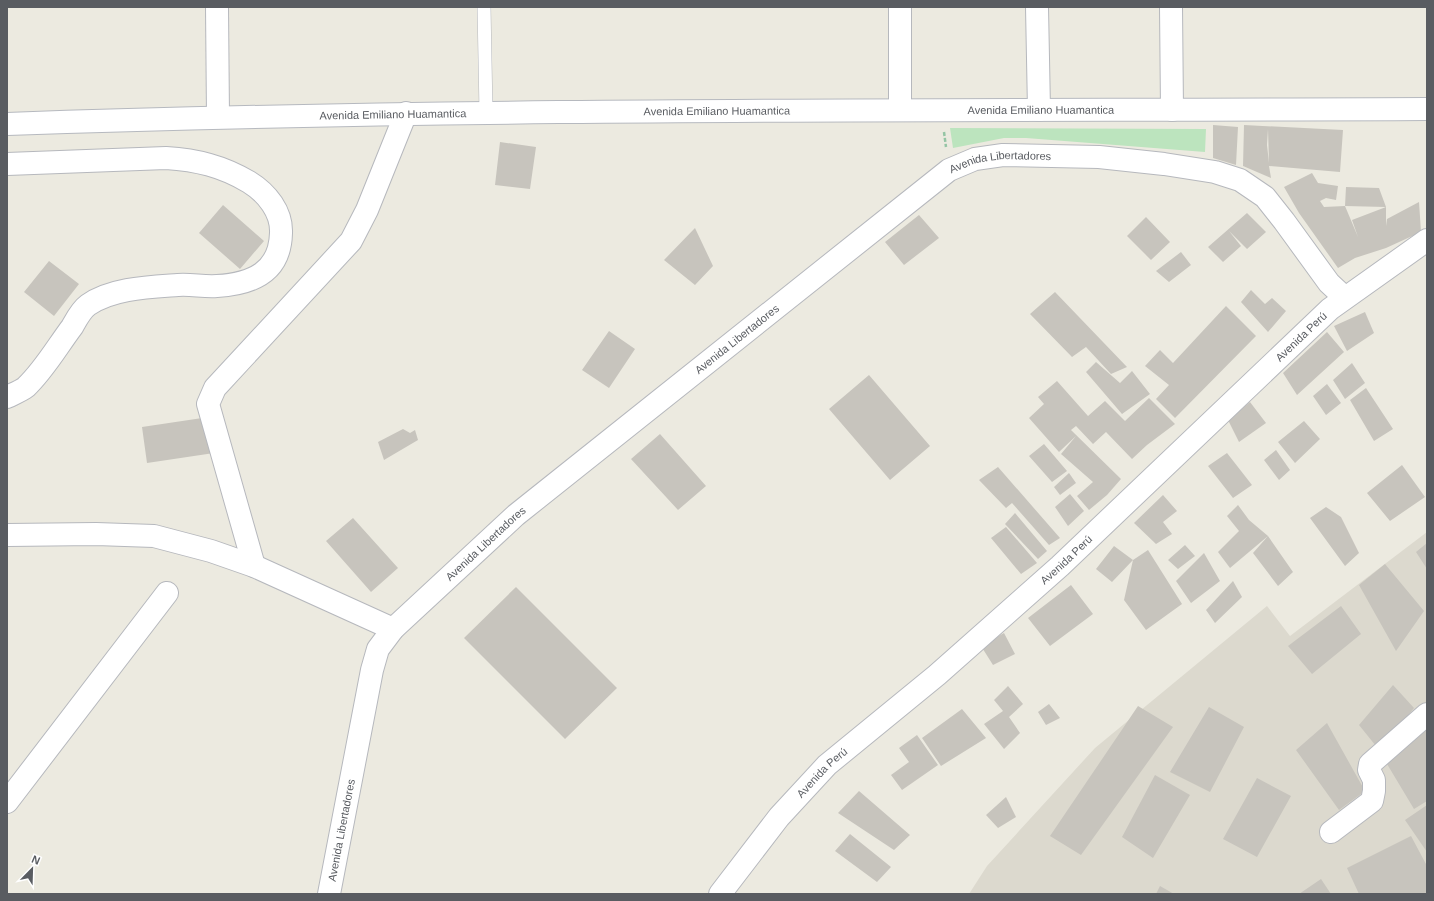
<svg xmlns="http://www.w3.org/2000/svg" width="1434" height="901" font-family="Arial,sans-serif">
<style>
.education{fill:#dcd9ce}
.green{fill:#bce4be}
.building{fill:#c7c4bd;fill-rule:evenodd}
.lines{fill:none;stroke-linecap:round;stroke-linejoin:round}
.lane-casing{stroke:#b6b8bd;stroke-width:14}
.street-casing{stroke:#b6b8bd;stroke-width:24}
.secondary-casing{stroke:#b6b9bf;stroke-width:24}
.path{stroke:#95c5a5;stroke-width:2.5;stroke-dasharray:4 2;stroke-linecap:butt}
.lane{stroke:#fff;stroke-width:13}
.street{stroke:#fff;stroke-width:22}
.secondary{stroke:#fff;stroke-width:22}
.labels{text-anchor:middle;stroke-width:3;stroke-linejoin:round;paint-order:stroke}
.street-label{font-size:11px;fill:#595c61;stroke:#fff}
</style>
<rect width="100%" height="100%" fill="#eceae0"/>
<path class="education" d="M1427 532V894H969L987 866 1095 748 1267 606 1290 636Z"/>
<path class="green" d="M950 128 1206 129 1205 152 1026 138H1004L953 148Z"/>
<path class="building" d="M1213 125 1238 127 1236 165 1213 158Z
M1244 125 1343 130 1340 172 1269 166 1271 178 1243 166ZM1268 129 1269 163 1267 145Z
M500 142 536 147 530 189 495 185Z
M1312 173 1318 183 1338 186 1336 200 1326 198 1320 201 1324 207 1345 206 1346 187 1379 188 1386 207 1345 206 1358 237 1352 220 1386 207V226L1387 219 1419 202 1421 232 1386 248 1355 258 1338 268 1299 213 1284 187Z
M223 205 264 241 240 269 199 233Z
M1247 213 1266 232 1247 249 1229 231 1241 246 1223 262 1208 247Z
M919 215 939 238 904 265 885 242Z
M1146 217 1170 242 1151 260 1127 236Z
M695 228 713 266 695 285 664 260Z
M1181 252 1191 265 1169 282 1156 271Z
M49 261 79 284 54 316 24 292Z
M1251 290 1265 304 1272 298 1286 311 1268 332 1241 302Z
M1055 292 1127 367 1111 374 1086 347 1072 357 1030 314Z
M1226 306 1256 336 1175 418 1156 399 1169 385 1145 366 1160 350 1173 363Z
M1365 312 1374 333 1347 351 1334 326Z
M609 331 635 349 609 388 582 370Z
M1327 332 1344 352 1297 395 1283 373Z
M1096 362 1120 383 1132 371 1150 394 1122 414 1086 372Z
M1352 363 1365 383 1345 399 1333 380Z
M869 375 930 446 890 480 829 409Z
M1057 381 1088 416 1105 401 1125 421 1149 398 1175 424 1147 445 1132 459 1106 432 1093 444 1076 426 1071 430 1121 479 1107 495 1089 510 1077 496 1093 482 1061 454 1076 436 1059 452 1029 418 1044 404 1038 397Z
M1327 384 1341 403 1326 415 1313 396Z
M1366 388 1393 429 1374 441 1350 400Z
M1250 402 1266 423 1239 442 1228 420Z
M209 417 214 453 147 463 142 427Z
M1304 421 1320 439 1295 463 1278 442Z
M403 429 410 433 415 430 418 440 384 460 378 442Z
M660 434 706 486 678 510 631 459Z
M1044 444 1067 471 1052 482 1029 456Z
M1276 450 1290 470 1279 480 1264 460Z
M1227 453 1252 485 1233 498 1208 466Z
M1402 465 1425 497 1390 521 1367 493Z
M998 467 1060 538 1049 545 1012 503 1006 508 979 480Z
M1069 473 1076 483 1060 495 1054 487Z
M1070 494 1084 511 1068 526 1055 507Z
M1163 495 1177 511 1163 522 1172 534 1156 544 1134 523Z
M1238 505 1249 520 1268 536 1293 572 1278 586 1253 553 1268 536 1230 568 1218 552 1239 531 1227 516Z
M1326 507 1341 517 1359 553 1345 566 1310 518Z
M1015 513 1047 551 1038 559 1005 524Z
M353 518 398 568 371 592 326 541Z
M1006 527 1037 563 1021 574 991 538Z
M1427 543V569L1416 552Z
M1185 545 1195 556 1178 569 1168 560Z
M1114 546 1133 560 1112 582 1096 569Z
M1148 550 1182 604 1146 630 1124 600 1133 560Z
M1204 553 1220 581 1191 603 1176 581Z
M1385 564 1424 611 1396 651 1359 585Z
M1233 581 1242 597 1215 623 1206 610Z
M1071 585 1093 614 1050 646 1028 618Z
M516 587 617 688 565 739 464 638Z
M1341 606 1361 634 1312 674 1288 646Z
M1004 633 1015 654 993 665 981 646Z
M1393 685 1414 708 1380 751 1359 725Z
M1008 686 1023 704 1009 717 1020 733 1004 749 984 724 1003 711 994 700Z
M1049 704 1060 718 1046 725 1038 712Z
M1138 706 1173 727 1081 855 1050 836Z
M1209 707 1244 727 1210 792 1170 772Z
M962 709 986 738 941 766 922 738Z
M1327 723 1365 791 1339 810 1296 750Z
M1427 729V801L1414 809 1384 759Z
M917 735 938 765 902 790 891 775 909 762 899 748Z
M1155 775 1190 795 1153 858 1122 837Z
M1257 778 1291 796 1257 857 1223 839Z
M859 791 910 835 894 850 838 813Z
M1006 797 1016 817 998 828 986 815Z
M1427 805V852L1405 820Z
M850 834 891 867 877 882 835 851Z
M1411 836 1427 866V894H1359L1347 868Z
M1321 879 1331 894H1299Z
M1160 886 1174 894H1156Z"/>
<g class="lines">
<g class="lane-casing">
<path id="lane" d="M484 7 486 112"/>
</g>
<g class="street-casing">
<g id="street">
<path d="M217 7 218 117"/>
<path d="M900 7V109"/>
<path d="M1037 7 1039 110"/>
<path d="M1171 7 1172 110"/>
<path d="M7 164 166 158C197 160 222 166 249 182 267 193 282 212 281 233 280 272 252 284 217 286 204 287 191 284 178 285 150 287 112 288 88 305 81 310 76 320 72 327 57 347 44 370 26 387 21 391 13 394 7 397"/>
<path d="M7 535 96 534 154 536 211 551 254 566 393 629"/>
<path d="M254 566 208 404 215 388 351 241 367 210 406 113"/>
<path d="M7 802 167 593"/>
<path d="M1331 832 1372 801 1374 791V780L1369 770 1370 764 1427 714"/>
<path id="s1" d="M329 894 372 670 378 649 393 629 516 515 949 170 975 159 1003 155 1099 157 1164 164 1215 172 1240 180 1265 197 1284 221 1329 283 1344 297"/>
<path id="s2" d="M720 894 779 817 827 765 937 675 1060 566 1330 309 1427 240"/>
</g>
</g>
<g class="secondary-casing">
<g id="secondary">
<path id="s3" d="M7 124C480 107 954 111 1427 109"/>
</g>
</g>
<path class="path" d="M944 132 946 147"/>
<use href="#lane" class="lane"/>
<use href="#street" class="street"/>
<use href="#secondary" class="secondary"/>
</g>
<g class="labels">
<g class="street-label">
<text dy="4" stroke="none"><textPath href="#s3" startOffset="710">Avenida Emiliano Huamantica</textPath></text>
<text dy="4" stroke="none"><textPath href="#s3" startOffset="1034">Avenida Emiliano Huamantica</textPath></text>
<text dy="4" stroke="none"><textPath href="#s3" startOffset="386">Avenida Emiliano Huamantica</textPath></text>
<text dy="4" stroke="none"><textPath href="#s1" startOffset="1049">Avenida Libertadores</textPath></text>
<text dy="4" stroke="none"><textPath href="#s2" startOffset="807">Avenida Perú</textPath></text>
<text dy="4" stroke="none"><textPath href="#s1" startOffset="725">Avenida Libertadores</textPath></text>
<text dy="4" stroke="none"><textPath href="#s1" startOffset="401">Avenida Libertadores</textPath></text>
<text dy="4" stroke="none"><textPath href="#s2" startOffset="483">Avenida Perú</textPath></text>
<text dy="4" stroke="none"><textPath href="#s2" startOffset="159">Avenida Perú</textPath></text>
<text dy="4" stroke="none"><textPath href="#s1" startOffset="65">Avenida Libertadores</textPath></text>
</g>
</g>
<rect width="1434" height="901" fill="none" stroke="#595c61" stroke-width="16"/>
<g transform="translate(32 869) rotate(23)" stroke="#ffffff" stroke-width="3" paint-order="stroke">
<path d="M0-3L7 15L0 10L-7 15Z" fill="#595c61"/>
<text y="-6" font-size="11" font-weight="bold" text-anchor="middle" fill="#595c61">N</text>
</g>
</svg>
